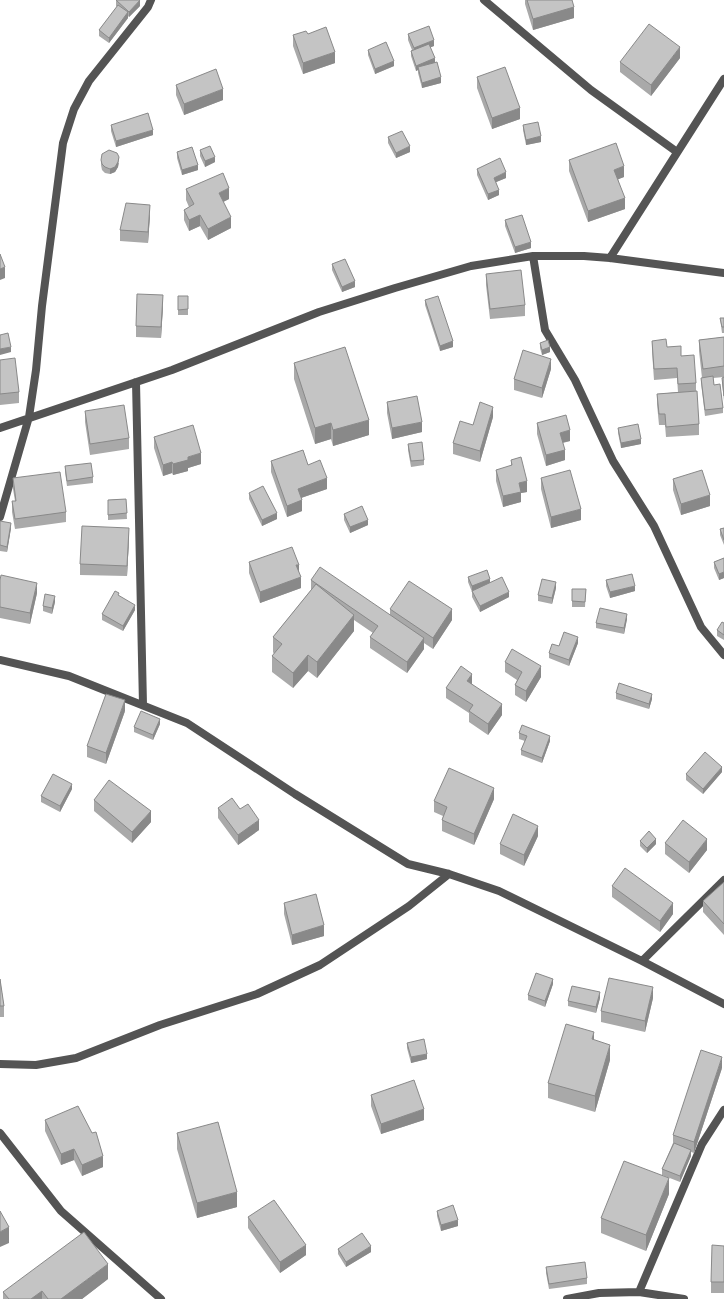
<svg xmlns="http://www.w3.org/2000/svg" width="724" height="1299" font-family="Mulish,sans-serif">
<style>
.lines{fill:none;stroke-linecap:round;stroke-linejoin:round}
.minor{stroke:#545454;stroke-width:8}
.wall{fill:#a9a9a9}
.shaded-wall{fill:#898989}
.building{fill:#c4c4c4;stroke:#898989}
</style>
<rect width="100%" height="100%" fill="#fff"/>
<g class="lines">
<path class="minor" d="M484 0 591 90 677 152
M533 256 545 330 575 380 613 461 654 526 701 627 724 655
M610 258 724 79
M136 382 143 705
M0 428 172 370 319 312 395 288 471 266 533 256H584L610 258 724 273
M0 517 29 417 36 370 42 306 63 143 74 109 89 81 148 7 151 0
M0 660 69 676 187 723 295 794 408 864 449 874 499 891 642 961 724 1004
M642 961 724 880
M0 1064 36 1065 76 1058 160 1025 257 994 320 965 409 906 449 874
M0 1133 61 1211 161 1299
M639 1292 702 1144 724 1110
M567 1299 599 1293 639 1292 684 1299"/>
</g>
<path class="wall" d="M116 0 140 6 129 17 128 16V18L109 43 99 36V30L117 7 116 6Z
M525 0H572L574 18 533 30 525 4Z
M308 34 335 63 303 74 293 46V35Z
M408 34 434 46 430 47 441 83 422 88 418 73V70L416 71 411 56V51L412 50 408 40Z
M368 50 394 66 375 74 368 55Z
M680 58 651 96 620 72V62Z
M477 77 520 119 492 129 477 88Z
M176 85 223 100 184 115 176 95Z
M111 125 153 135 116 147 111 131Z
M523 125 541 142 526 145 523 130Z
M388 137 410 152 396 158 388 143Z
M200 150 215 162 205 167 200 156Z
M177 152 198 170 182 175 177 158Z
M101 160 119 163 118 167 115 172 110 174 105 173 102 170 101 165Z
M569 160 624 177 618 179 625 209 588 222 569 171Z
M477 169 506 178 496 182 499 195 488 200 477 175Z
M186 189 229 199 223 202 231 228 208 240 200 226 189 231 184 220V210L189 207 186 200Z
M150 215 148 243 120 241V230Z
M505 220 531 248 515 253 505 226Z
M332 264 355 287 342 292 332 270Z
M486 274 525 305V316L490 319 486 285Z
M178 296H188V315H178Z
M425 300 453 347 440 351 425 305Z
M163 306 161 338 136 337V326Z
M720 318H724V333H722Z
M724 337V377L713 378 714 385 723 408V413L705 416 701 383V378H702L699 351V340Z
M652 341 667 347 681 356 696 383V391L699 424V435L666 437 665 425H659L657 404V394L678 392 677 378 654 380 652 351Z
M540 343 550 352 542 355 540 348Z
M0 360 19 392V403L0 405Z
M294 363 369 435 333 446 331 439 315 444 294 379Z
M551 369 542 398 514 390V379Z
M724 377V401L722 383V378Z
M387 402 422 432 392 439 387 413Z
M85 411 129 438V449L90 455 85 422Z
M493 417 480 462 453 454V443Z
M537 423 570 441 563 443 565 460 546 466 537 434Z
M618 428 641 444 621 448 618 433Z
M154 437 201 464 188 468V471L173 475 172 473 163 476 154 448Z
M408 444 424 460V465L411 467 408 450Z
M511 460 527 492 521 493V502L503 507 496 481V470L511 466Z
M271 461 308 465 327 489 301 498 302 511 287 517 271 472Z
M65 466 93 477V483L67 486 65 472Z
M13 478 66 512V522L15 529 12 512V501H15L13 489Z
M541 478 581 520 551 528 541 489Z
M673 479 710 506 681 515 673 490Z
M249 493 277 519 262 526 249 499Z
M126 499 127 519 108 520V500Z
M344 514 368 525 350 533 344 520Z
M0 521 11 528 7 552 0 551Z
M724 528V545L720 535V529Z
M129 539 127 576 80 575V564Z
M724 558V578L719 580 714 568V562Z
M249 562 299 573 301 588 260 603 249 573Z
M468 577 490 582 509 597 480 612 472 597V592L468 582Z
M0 580 37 593 30 624 0 618Z
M311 580 390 615V609L452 620 433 649 424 643V649L407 673 370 648V637L373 633 354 620V631L317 678 308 671 293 688 272 672V656L274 654 273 652V637L311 590Z
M606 580 635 591 610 598 606 586Z
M556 588 552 604 538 601V595Z
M586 589 585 607H572V601Z
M119 596 135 610 123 631 102 620V614Z
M55 602 52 614 43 611V606Z
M627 619 624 634 596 628V623Z
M724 623V640L717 636V630Z
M578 643 569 666 549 658V653L559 646Z
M505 662 541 677 526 702 515 695V685L517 680 505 672Z
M472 684 502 715 488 735 469 722V713L446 698V688Z
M616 693 652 699 649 709 616 699Z
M125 711 106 764 87 757V746Z
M160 724 153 740 134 732V727Z
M519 733 550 741 542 763 521 755V750L525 741 519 739Z
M722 772 703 794 686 780V774Z
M72 789 60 812 41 802V796Z
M494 799 474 845 442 831V820L443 816 434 812V801Z
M94 800 151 822 132 843 94 811Z
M218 808 240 809 259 830 238 845 218 818Z
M538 836 524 866 500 854V844Z
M640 841 656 844 647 853 640 846Z
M665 843 707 850 689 873 665 854Z
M724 882V935L703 912V901Z
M612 886 673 914 660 932 612 897Z
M284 903 324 936 292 945 284 914Z
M0 979 4 1006V1017H0Z
M553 984 545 1007 528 1000V995Z
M600 998 596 1013 568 1006V1001Z
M653 998 645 1032 601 1022V1011Z
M594 1040 610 1060 595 1112 548 1098V1083Z
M407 1043 427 1059 411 1063 407 1048Z
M722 1068 694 1153 691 1152V1156L680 1182 662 1175V1169L673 1143V1135Z
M371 1095 424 1120 381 1134 371 1106Z
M45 1120 103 1167 82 1176 74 1160 61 1165 45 1131Z
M177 1133 237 1207 197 1218 177 1149Z
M669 1194 646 1251 601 1233V1218Z
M437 1211 458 1226 441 1231 437 1216Z
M248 1217 306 1255 280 1273 248 1228Z
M724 1246V1293H711V1282Z
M338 1249 371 1252 346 1267 338 1254Z
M546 1267 587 1278V1284L549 1289 546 1273Z
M108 1279 82 1299H3V1292Z"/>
<path class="shaded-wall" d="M140 0V6L129 17V12Z
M574 7V18L533 30V19Z
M128 12V18L109 43V38Z
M434 40V46L414 54V48Z
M680 47V58L651 96V85Z
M335 52V63L303 74V63Z
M435 58V64L418 67V70L416 71V66Z
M394 61V66L375 74V69Z
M441 77V83L422 88V83Z
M223 89V100L184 115V104Z
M520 108V119L492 129V118Z
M153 130V135L116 147V141Z
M541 136V142L526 145V140Z
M410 146V152L396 158V153Z
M119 157 118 167 115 172 110 174V169Z
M215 157V162L205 167V161Z
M198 165V170L182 175V170Z
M624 166V177L614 181V170Z
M506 172V178L494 183V178Z
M229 188V199L219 204V193Z
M499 190V195L488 200V194Z
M625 198V209L588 222V211Z
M150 205V215L148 243V232Z
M200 215V226L189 231V220Z
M231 217V228L208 240V229Z
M531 242V248L515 253V247Z
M5 267V278L0 280V269Z
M355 281V287L342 292V287Z
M163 295V306L161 338V327Z
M453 341V347L440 351V346Z
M11 347V352L0 355V349Z
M550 347V352L542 355V350Z
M551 359V369L542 398V388Z
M493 407V417L480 462V451Z
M369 420V435L333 446V430Z
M422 422V432L392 439V428Z
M331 423V439L315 444V428Z
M570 430V441L560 443V433Z
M641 439V444L621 448V443Z
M565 450V460L546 466V455Z
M201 453V464L188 468V471L173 475V464L188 457Z
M172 462V473L163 476V465Z
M327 478V489L298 499V489Z
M527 481V492L521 493V502L503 507V496L519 483Z
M710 495V506L681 515V504Z
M302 500V511L287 517V506Z
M581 509V520L551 528V517Z
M277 513V519L262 526V520Z
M368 520V525L350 533V527Z
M11 523V528L7 552V547Z
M129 528V539L127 576V566Z
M296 565H299V575Z
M724 572V578L719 580V574Z
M301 577V588L260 603V592Z
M490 579V585L472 592V586Z
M556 582V588L552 604V598Z
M37 583V593L30 624V613Z
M635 586V591L610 598V592Z
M509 592V597L480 612V606Z
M55 596V602L52 614V608Z
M135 605V610L123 631V626Z
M452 609V620L433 649V638Z
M627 614V619L624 634V628Z
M354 615V631L317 678V662Z
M578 637V643L569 666V660Z
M424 638V649L407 673V662Z
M308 655V671L293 688V673Z
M541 666V677L526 702V691Z
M472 674V685L467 681Z
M652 694V699L649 709V704Z
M125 700V711L106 764V753Z
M502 704V715L488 735V724Z
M160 719V724L153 740V735Z
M550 736V741L542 763V758Z
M722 767V772L703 794V789Z
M72 784V789L60 812V806Z
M494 788V799L474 845V834Z
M151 811V822L132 843V832Z
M259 820V830L238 845V835Z
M538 826V836L524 866V855Z
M656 839V844L647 853V848Z
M707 839V850L689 873V862Z
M673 903V914L660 932V921Z
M324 925V936L292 945V935Z
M553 979V984L545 1007V1001Z
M653 987V998L645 1032V1021Z
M600 992V998L596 1013V1007Z
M594 1032V1048L592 1039Z
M610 1045V1060L595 1112V1096Z
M427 1054V1059L411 1063V1057Z
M722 1057V1068L694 1153V1142Z
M424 1109V1120L381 1134V1124Z
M74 1149V1160L61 1165V1154Z
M691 1150V1156L680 1182V1176Z
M103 1156V1167L82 1176V1165Z
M669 1178V1194L646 1251V1235Z
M237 1192V1207L197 1218V1203Z
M458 1220V1226L441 1231V1225Z
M9 1227V1243L0 1247V1232Z
M306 1245V1255L280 1273V1262Z
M371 1246V1252L346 1267V1262Z
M108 1264V1279L82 1299H61Z
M42 1291V1299H31Z"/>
<path class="building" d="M116 0H140L129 12Z
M527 0H572L574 7 533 19Z
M118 5 128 12 109 38 99 30Z
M649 24 680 47 651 85 620 62Z
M429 26 434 40 414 48 408 34Z
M326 27 335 52 303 63 293 35 306 31 308 34Z
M386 42 394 61 375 69 368 50Z
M429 44 435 58 416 66 411 51Z
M437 62 441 77 422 83 418 67Z
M505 67 520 108 492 118 477 77Z
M216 69 223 89 184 104 176 85Z
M148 113 153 130 116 141 111 125Z
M538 122 541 136 526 140 523 125Z
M402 131 410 146 396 153 388 137Z
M616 143 624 166 614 170 625 198 588 211 569 160Z
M210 146 215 157 205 161 200 150Z
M192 147 198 165 182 170 177 152Z
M109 150 117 153 119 157 118 162 115 167 110 169 105 167 102 164 101 160 102 154Z
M500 158 506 172 494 178 499 190 488 194 477 169Z
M223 173 229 188 219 193 231 217 208 229 200 215 189 220 184 210 194 204 186 189Z
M126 203 150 205 148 232 120 230Z
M522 215 531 242 515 247 505 220Z
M0 254 5 267 0 269Z
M345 259 355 281 342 287 332 264Z
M521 270 525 305 490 309 486 274Z
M137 294 163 295 161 327 136 326Z
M178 296H188V309L178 310Z
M438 296 453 341 440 346 425 300Z
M720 318H724V327H722Z
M8 333 11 347 0 349V335Z
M724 337V366L703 369 699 340Z
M666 339 667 347 681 346V356L694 355 696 383 678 384 677 368 654 369 652 341Z
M548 340 550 347 542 350 540 343Z
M345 347 369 420 333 430 331 423 315 428 294 363Z
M523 350 551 359 542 388 514 379Z
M15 358 19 392 0 394V360Z
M713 376 714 385 720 384 723 408 705 410 701 378Z
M724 377V396L722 378Z
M697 391 699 424 666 427 665 414H659L657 394Z
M417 396 422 422 392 428 387 402Z
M480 402 493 407 480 451 453 443 460 421 473 425Z
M124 405 129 438 90 444 85 411Z
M566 415 570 430 560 433 565 450 546 455 537 423Z
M638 424 641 439 621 443 618 428Z
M193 425 201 453 188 457V460L173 464 172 462 163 465 154 437Z
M422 442 424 460 411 461 408 444Z
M303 450 308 465 320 460 327 478 298 489 302 500 287 506 271 461Z
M521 457 527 481 519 483 521 492 503 496 496 470 512 465 511 460Z
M91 463 93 477 67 481 65 466Z
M570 470 581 509 551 517 541 478Z
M702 470 710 495 681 504 673 479Z
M60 472 66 512 15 519 12 501H16L13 478Z
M263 486 277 513 262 520 249 493Z
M126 499 127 513 108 515V500Z
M362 506 368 520 350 527 344 514Z
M0 521 11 523 7 547 0 545Z
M82 526 129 528 127 566 80 564Z
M724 528V540L720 529Z
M292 547 299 565H296L301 577 260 592 249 562Z
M724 558V572L719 574 714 562Z
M320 567 424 638 407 662 370 637 378 626 311 580Z
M487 570 490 579 472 586 468 577Z
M632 574 635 586 610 592 606 580Z
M1 575 37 583 30 613 0 607V580Z
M502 577 509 592 480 606 472 591Z
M542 579 556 582 552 598 538 595Z
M409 581 452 609 433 638 390 609Z
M316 584 354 615 317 662 308 655 293 673 272 656 282 644 273 637Z
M572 589H586L585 602 572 601Z
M115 591 119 593 118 595 135 605 123 626 102 614Z
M45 594 55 596 52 608 43 606Z
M600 608 627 614 624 628 596 623Z
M722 622 724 623V635L717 630Z
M564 632 578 637 569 660 549 653 552 644 559 646Z
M512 649 541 666 526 691 515 685 522 672 505 662Z
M461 666 472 674 467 681 502 704 488 724 469 711 473 705 446 688Z
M619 683 652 694 649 704 616 693Z
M106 694 125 700 106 753 87 746Z
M141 711 160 719 153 735 134 727Z
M522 725 550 736 542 758 521 750 527 736 519 733Z
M705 752 722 767 703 789 686 774Z
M449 768 494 788 474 834 442 820 447 807 434 801Z
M53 774 72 784 60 806 41 796Z
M109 780 151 811 132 832 94 800Z
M232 798 240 809 248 804 259 820 238 835 218 808Z
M513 814 538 826 524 855 500 844Z
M683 820 707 839 689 862 665 843Z
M649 831 656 839 647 848 640 841Z
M625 868 673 903 660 921 612 886Z
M724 882V924L703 901Z
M316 894 324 925 292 935 284 903Z
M536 973 553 979 545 1001 528 995Z
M609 978 653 987 645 1021 601 1011Z
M0 979 4 1006H0Z
M572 986 600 992 596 1007 568 1001Z
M566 1024 594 1032 592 1039 610 1045 595 1096 548 1083Z
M424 1039 427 1054 411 1057 407 1043Z
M701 1050 722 1057 694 1142 673 1135Z
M414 1080 424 1109 381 1124 371 1095Z
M78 1106 92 1133 96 1132 103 1156 82 1165 74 1149 61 1154 45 1120Z
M218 1122 237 1192 197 1203 177 1133Z
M674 1143 691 1150 680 1176 662 1169Z
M624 1161 669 1178 646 1235 601 1218Z
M274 1200 306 1245 280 1262 248 1217Z
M453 1205 458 1220 441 1225 437 1211Z
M0 1211 9 1227 0 1232Z
M84 1232 108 1264 61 1299H48L42 1291 31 1299H9L3 1292Z
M362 1233 371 1246 346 1262 338 1249Z
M712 1245 724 1246V1282H711Z
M585 1262 587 1278 549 1284 546 1267Z"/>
</svg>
